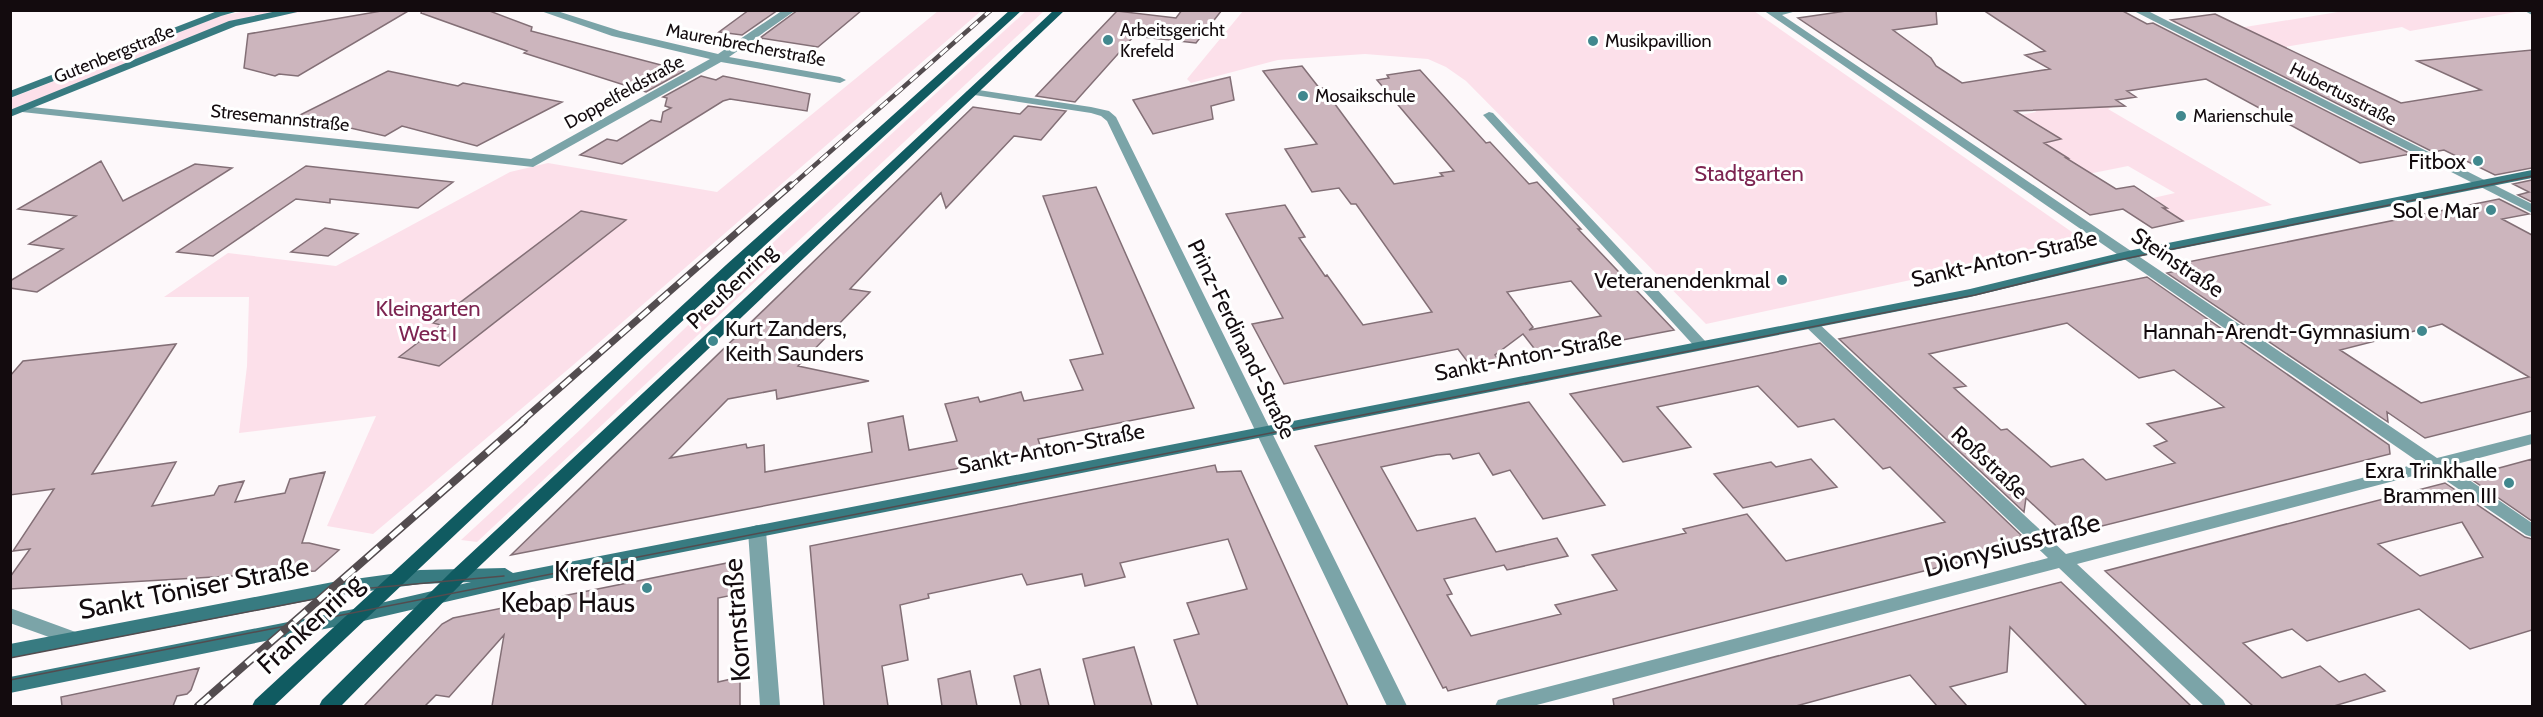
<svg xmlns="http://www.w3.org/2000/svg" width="2543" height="717" font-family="Cabin,sans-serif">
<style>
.green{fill:#fce0ea}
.building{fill:#ccb5bd;stroke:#836f76;stroke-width:1.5;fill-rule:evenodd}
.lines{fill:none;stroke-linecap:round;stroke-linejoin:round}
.street{fill:#7ba4a8;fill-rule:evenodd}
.secondary{fill:#387b81;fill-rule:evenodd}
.primary{fill:#105b61;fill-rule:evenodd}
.tram{stroke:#534c4f;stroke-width:1.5}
.rail-far2-casing{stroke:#534c4f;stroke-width:4.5}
.rail-far1-casing{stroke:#534c4f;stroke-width:7}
.rail-casing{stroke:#534c4f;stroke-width:8}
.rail-far2{stroke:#fff;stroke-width:3;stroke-dasharray:10;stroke-linecap:butt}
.rail-far1{stroke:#fff;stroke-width:4.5;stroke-dasharray:13;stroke-linecap:butt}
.rail{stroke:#fff;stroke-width:5;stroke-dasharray:16;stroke-linecap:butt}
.poi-dot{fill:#41888e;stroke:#fff;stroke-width:2}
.labels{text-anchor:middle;stroke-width:6;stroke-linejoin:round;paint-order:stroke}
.far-poi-label{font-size:18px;fill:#130b0e;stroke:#fff;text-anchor:start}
.far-street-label{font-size:18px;fill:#130b0e;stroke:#fff}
.poi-label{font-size:22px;fill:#130b0e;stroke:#fff;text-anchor:end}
.park-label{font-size:22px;fill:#7d2451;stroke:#fff}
.street-label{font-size:22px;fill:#130b0e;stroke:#fff}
.near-street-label{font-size:27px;fill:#130b0e;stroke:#fff}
.near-poi-label{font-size:27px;fill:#130b0e;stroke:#fff;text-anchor:end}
</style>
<rect width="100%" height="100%" fill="#fdf8fa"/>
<path class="green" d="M2512 10 2516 12 2410 31 2402 27 2250 53 2208 33 2344 11Z
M247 11H308L233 23 11 116V98L220 16Z
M938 11H981L572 366 373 534 327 526 376 416 239 433 247 366 249 297H164L228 253 336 266 510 172 548 163 717 192Z
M1026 11H1044L477 542 461 540 581 429 782 234Z
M1243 11H1754L2082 239 2069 246 1706 324 1466 81 1446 67 1428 59 1365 54 1278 60 1191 83 1187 79Z
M2111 106 2113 107 2108 109 2272 205 2183 221 2163 208 2167 207 2153 198 2175 193 2128 166 2088 174 2053 148 2040 150 2031 145 2060 139 2020 115 2036 112 2035 110Z"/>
<path class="building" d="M387 10H410L298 76 279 74 275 76 244 68 248 34Z
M422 10H487L532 27 531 31 684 71 646 92 524 53 527 51 421 13Z
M749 10H778L742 35 719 32Z
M798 10H862L818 47 760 38Z
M1182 10H1222L1196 43 1134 36 1075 102 1036 96 1117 11 1176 18Z
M1853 10H1936L1937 24 1893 30 1931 58 1936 66 1962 83 2050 69 2025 55 2045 51 1983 10H2121L2147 24 2153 23 2411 154 2360 163 2206 79 2127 91 2136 97 2116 100 2125 106 2015 111 2061 139 2044 143 2068 158H2066L2116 189 2134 186 2167 208H2163L2183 221 2152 228 2123 209 2090 215 1798 18Z
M2215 14 2401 103 2481 90 2417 61 2532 50V168L2495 175 2444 150 2433 152 2171 20Z
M1302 66 1320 89 1323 88 1394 184 1443 176 1440 173 1454 171 1377 80 1389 78 1387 75 1420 70 1486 143 1490 142 1529 184 1537 182 1581 229H1578L1674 330 1540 356 1523 334 1495 355 1501 363 1473 369 1458 349 1284 384 1252 324 1283 318 1226 214 1285 205 1305 237 1299 238 1325 276 1327 275 1363 325 1432 312 1356 204H1351L1339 188 1312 192 1285 149 1317 144 1263 71ZM1571 281 1601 316 1529 330 1533 327 1507 292Z
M388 71 458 86 463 83 562 102 477 146 402 126 385 136 298 116Z
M701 76 716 80 723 76 810 94 807 111 730 99 723 101 622 164 580 155 607 139 617 141 651 120 661 122 663 112 671 108 665 106 667 98 663 97Z
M1230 77 1234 100 1211 106 1213 119 1153 134 1133 100Z
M1028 106 1066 111 1041 140 1014 136 946 208 941 193 850 289 870 292 798 366 869 381 777 399 776 390 728 399 670 458 746 444 747 448 764 445 765 472 872 452 868 423 903 416 909 450 957 441 945 404 978 397 980 402 1021 392 1024 401 1083 390 1070 360 1103 354 1043 196 1096 187 1194 408 1038 439 1042 452 511 555 973 107 1020 114Z
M101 161 123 201 195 164 232 168 37 292 10 288V281L63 249 29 244 76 216 18 209Z
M306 166 453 182 418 208 330 199V203L296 199 213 256 177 252Z
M2532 180V202L2518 195 2529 192 2513 184Z
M2499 199 2529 214 2502 219 2532 235V411L2425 438 2387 412 2388 422 2167 273 2176 271 2168 266ZM2442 324 2529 377 2421 403 2340 350Z
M581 211 626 220 439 366 399 357 441 325 433 323Z
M325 228 358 234 328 256 291 252Z
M2147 277 2389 445 2390 454 2066 535 2026 498 2024 512 1839 339ZM2067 323 2139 378 2174 370 2224 407 2147 424 2167 441 2154 446 2175 463 2106 480 2083 459 2051 467 2007 429 2001 430 1954 388 1966 386 1929 354Z
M1820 343 2021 535 2017 540 2023 546 1448 691 1446 687 1443 688 1315 446 1529 402 1605 505 1543 519 1510 470 1493 475 1479 453 1453 459 1450 454 1437 455 1381 467 1417 531 1475 518 1496 552 1557 538 1568 556 1507 570 1504 565 1444 579 1452 594 1447 595 1471 636 1561 614 1555 605 1617 590 1592 555 1686 533 1683 529 1747 514 1786 561 1945 522 1890 467 1883 469 1834 419 1798 427 1758 386 1657 407 1691 447 1623 462 1570 394Z
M176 344 92 474 176 462 152 506 214 495 219 486 244 481 235 502 285 493 290 479 325 472 302 543H309L339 550 315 571 10 589V577L30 549 13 551 54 489 10 495V376L23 361Z
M1811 459 1837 487 1743 508 1714 474 1771 462 1776 467Z
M2532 459V521L2468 477 2477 474Z
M1215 465 1217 472 1241 471 1348 706H1198L1174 640 1199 634 1187 603 1247 589 1228 539 1120 563 1125 577 1085 586 1082 574 1027 585 1022 574 928 594 929 598 900 605 908 660 882 666 888 706H824L810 546Z
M2445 483 2525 537 2532 539V630L2470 649 2419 609 2307 641 2292 629 2243 643 2282 678 2320 666 2339 682 2365 674 2385 691 2334 706H2253L2105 571ZM2462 522 2483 557 2420 576 2378 544Z
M737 561 738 594 718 598V682L740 677V706H492L504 635 449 697 436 695 425 706H364L442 624 453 618Z
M2061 582 2191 706H2087L2010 627 2007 672 1950 687 1967 706H1937L1910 675 1796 706H1614L1613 699Z
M1134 647 1152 706H1095L1083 659Z
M199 668 191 690 187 694 177 696 173 706H62L61 697Z
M1040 669 1049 706H1021L1014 676Z
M970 671 977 706H942L938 679Z"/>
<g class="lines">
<path class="street" d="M538 10H554L620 31 718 54 783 10H796L729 57 840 77 846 80 840 83 721 62 533 167 22 112 16 109 22 106 531 159 710 59 612 36Z
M1763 10H1800L1782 15 2437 458 2532 434V444L2449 466 2532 523V537L2526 535 2432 471 2077 564 2223 700 2226 706H2204L2059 568 1533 706H1495L1498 700 1505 698 2048 558 1806 327 1804 324 1806 321H1816L2066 554 2420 463Z
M2132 10H2146L2532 204V213Z
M2523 10H2532V15Z
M972 89 1091 107 1109 111 1116 117 1407 706H1387L1107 121 1101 116 1091 113 968 94 966 92Z
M1489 112 1493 113 1706 342 1708 345 1706 348H1696L1485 117 1483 115Z
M757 525 763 527 766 531 780 706H760L748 531 751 527Z
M10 608 81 634 83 639 81 644 74 646 10 623Z"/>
<path class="secondary" d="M220 10H242L221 16 10 98V91Z
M282 10H306L236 26 10 117V110L229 21Z
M2532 170V178L2128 259 1970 297 532 582 359 622 10 693V677L359 608 471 582 420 584 333 596 10 658V644L333 582 420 570 505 568 513 573 1970 289 2128 251Z"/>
<path class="primary" d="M1010 10H1022L642 358 274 706H252L255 700 726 265Z
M1054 10H1065L465 580 341 706H319L322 700 453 570Z"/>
<path class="tram" d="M10 658 371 588 504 576
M10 680 1975 295 2104 263 2532 176"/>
<g class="rail-far2-casing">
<path id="rail-far2" d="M790 187 991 10"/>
</g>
<g class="rail-far1-casing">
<path id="rail-far1" d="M522 421 791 185"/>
</g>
<g class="rail-casing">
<path id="rail" d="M198 706 524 420"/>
</g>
<use href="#rail-far2" class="rail-far2"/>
<use href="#rail-far1" class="rail-far1"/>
<use href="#rail" class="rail"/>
</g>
<g class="poi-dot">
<circle cx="1108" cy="40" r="6"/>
<circle cx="1593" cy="41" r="6"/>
<circle cx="1303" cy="96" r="6"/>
<circle cx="2181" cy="116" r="6"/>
<circle cx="2478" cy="161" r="6"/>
<circle cx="2491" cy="210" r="6"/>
<circle cx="1782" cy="280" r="6"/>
<circle cx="2422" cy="331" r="6"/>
<circle cx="713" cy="341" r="6"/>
<circle cx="2509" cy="483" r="6"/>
<circle cx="647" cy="588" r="6"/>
</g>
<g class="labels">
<g class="far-poi-label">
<text x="1120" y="36">Arbeitsgericht<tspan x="1120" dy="21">Krefeld</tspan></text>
<text x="1605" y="47">Musikpavillion</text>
<text x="1315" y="102">Mosaikschule</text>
<text x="2193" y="122">Marienschule</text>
</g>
<g class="far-street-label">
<text transform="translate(746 45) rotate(11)" y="6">Maurenbrecherstraße</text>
<text transform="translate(114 54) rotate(-22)" y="6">Gutenbergstraße</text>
<text transform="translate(624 92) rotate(-29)" y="6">Doppelfeldstraße</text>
<text transform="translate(2343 94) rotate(27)" y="6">Hubertusstraße</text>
<text transform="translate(280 118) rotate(6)" y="6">Stresemannstraße</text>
</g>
<g class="poi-label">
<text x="2466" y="169">Fitbox</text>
<text x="2479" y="218">Sol e Mar</text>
<text x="1770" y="288">Veteranendenkmal</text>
<text x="725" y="336" text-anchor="start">Kurt Zanders,<tspan x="725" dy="25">Keith Saunders</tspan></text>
<text x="2410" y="339">Hannah-Arendt-Gymnasium</text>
<text x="2497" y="478">Exra Trinkhalle<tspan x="2497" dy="25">Brammen III</tspan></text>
</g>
<g class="park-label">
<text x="1749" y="181">Stadtgarten</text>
<text x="428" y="316">Kleingarten<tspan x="428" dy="25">West I</tspan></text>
</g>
<g class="street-label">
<text transform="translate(2004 258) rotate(-13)" y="8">Sankt-Anton-Straße</text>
<text transform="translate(2178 262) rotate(34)" y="8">Steinstraße</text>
<text transform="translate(731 286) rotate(-43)" y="8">Preußenring</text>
<text transform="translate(1242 339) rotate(64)" y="8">Prinz-Ferdinand-Straße</text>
<text transform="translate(1528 355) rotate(-11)" y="8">Sankt-Anton-Straße</text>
<text transform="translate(1051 448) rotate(-11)" y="8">Sankt-Anton-Straße</text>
<text transform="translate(1990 462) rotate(43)" y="8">Roßstraße</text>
</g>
<g class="near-street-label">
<text transform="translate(2012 545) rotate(-15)" y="9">Dionysiusstraße</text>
<text transform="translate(194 588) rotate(-11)" y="9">Sankt Töniser Straße</text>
<text transform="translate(737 620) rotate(-94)" y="9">Kornstraße</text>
<text transform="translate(310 624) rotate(-43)" y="9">Frankenring</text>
</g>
<g class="near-poi-label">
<text x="635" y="581">Krefeld<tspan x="635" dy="31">Kebap Haus</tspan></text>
</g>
</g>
<rect width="2543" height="717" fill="none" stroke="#130b0e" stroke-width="24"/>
</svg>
